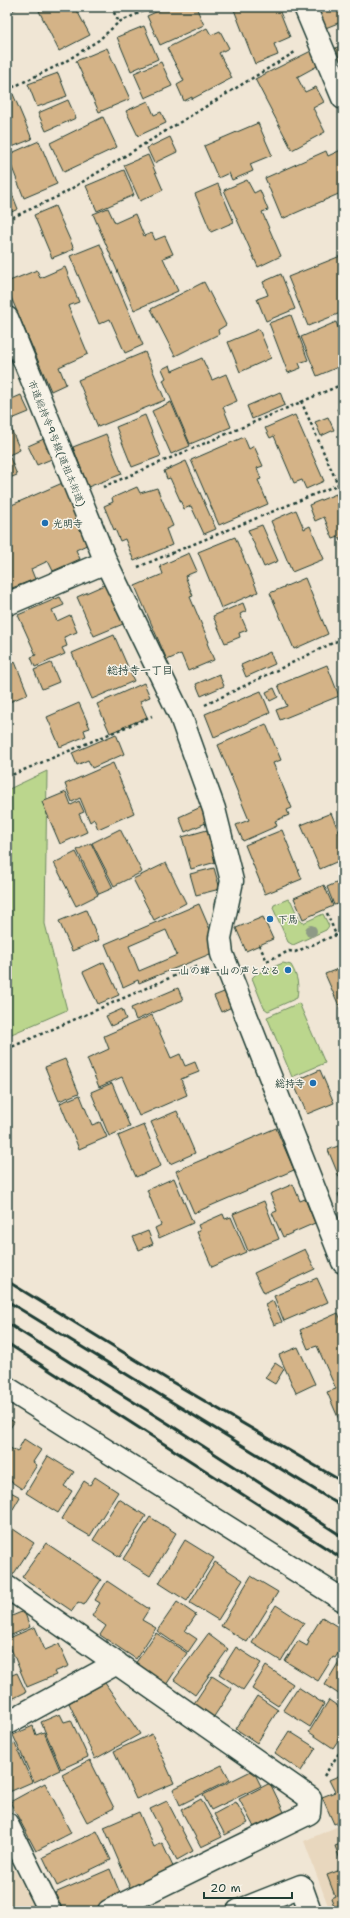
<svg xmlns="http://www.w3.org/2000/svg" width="350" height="1918" font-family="'Shantell Sans','Klee One',sans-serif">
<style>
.built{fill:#e8d7be}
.green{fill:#bbd68d;stroke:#6d8a60}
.building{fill:#d4b387;stroke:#1f3d34;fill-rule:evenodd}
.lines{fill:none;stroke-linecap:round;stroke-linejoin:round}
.minor-casing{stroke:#1f3d34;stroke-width:25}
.path{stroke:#1f3d34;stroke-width:2.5;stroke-dasharray:3 3;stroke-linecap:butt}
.minor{stroke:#f7f3e8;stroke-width:22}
.rail{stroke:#1f3d34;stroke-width:3}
.tree{fill:#8e9a86}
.poi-dot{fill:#1f6fb2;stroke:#f7f3e8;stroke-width:1.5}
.labels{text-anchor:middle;stroke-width:3;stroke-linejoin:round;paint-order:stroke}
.street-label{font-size:10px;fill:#1f3d34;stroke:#f7f3e8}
.poi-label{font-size:10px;font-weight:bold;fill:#1f3d34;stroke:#f7f3e8;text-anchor:start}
.neighbourhood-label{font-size:11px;font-weight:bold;fill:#1f3d34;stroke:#f7f3e8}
</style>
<rect width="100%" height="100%" fill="#f0e6d5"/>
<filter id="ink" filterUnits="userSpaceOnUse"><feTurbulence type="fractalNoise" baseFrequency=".025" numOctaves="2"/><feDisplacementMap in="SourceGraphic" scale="8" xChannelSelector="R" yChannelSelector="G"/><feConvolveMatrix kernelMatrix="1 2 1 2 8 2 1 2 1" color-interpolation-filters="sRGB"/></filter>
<g filter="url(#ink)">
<path class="built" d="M343 1824V1911H330L304 1841Z
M7 1858 39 1911H7Z"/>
<path class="green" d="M47 771 45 924 67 1010 7 1036V790Z
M288 899 291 901 299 919 303 923 323 914 329 926 326 930 293 945 288 942 273 908 274 905Z
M283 963 291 965C298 977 299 985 297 998L268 1011 264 1008 252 978 256 974Z
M299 1003 325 1063 292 1077 267 1017Z"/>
<path class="building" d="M7 7H18V8L7 13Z
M46 7H75L90 35 59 51 39 11Z
M167 7H196L204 25 160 45 147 16Z
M233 7H278L290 37 274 44 278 55 255 64Z
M314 7H343V35L338 23 323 29Z
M144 26 158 59 131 71 117 37Z
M207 28 211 35 220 31 229 48 219 53 232 78 192 99V97L184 101 177 85 184 81 167 48Z
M343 45V73L333 49Z
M107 48 130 99 99 112 76 61Z
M311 51 319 65 297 77 305 92 316 87 324 102 313 108 325 132 292 150 255 79Z
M161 62 172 86 145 98 134 73Z
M58 73 67 96 37 107 28 84Z
M13 94 32 139 7 149V97Z
M68 100 76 118 46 131 38 113Z
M148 101 154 115 161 112 166 123 138 136 126 111Z
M103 117 117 147 64 172 50 143Z
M258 123 272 155 250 164 253 171 232 180 229 173 218 178 204 146Z
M170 137 177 152 154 163 147 148Z
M39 141 57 184 24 198 7 155Z
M343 149V192L282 219 265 178 326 151 328 156Z
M148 155 163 190 140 201 124 165Z
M124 170 134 195 97 211 86 186Z
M247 180 254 193 260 190 268 210 262 212 281 256 258 267 224 190Z
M7 181 18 209 7 214Z
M218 184 234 222 211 232 195 194Z
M55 206 74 249 52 258 34 215Z
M108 208 115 223 135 214 144 236 152 233 155 240 165 236 173 254 163 258 178 291 134 310 93 214Z
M100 244 143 345 125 353 110 319 99 324 70 256Z
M343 255V312L308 326 288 277Z
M65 267 79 302 68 306 88 354 59 367 66 384 51 391 7 288V282L37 270 40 278Z
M281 274 295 309 266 321 257 299 268 295 263 282Z
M204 282 226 325 218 330 219 334 175 356 151 309Z
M291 315 308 360 299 363 301 368 288 373 269 323Z
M336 322 343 340V365L317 376 301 337Z
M259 329 271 358 240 372 228 342Z
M145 352 165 400 98 427 78 380Z
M202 358 212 380 226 374 237 401 223 407 231 427 190 444 163 380 166 378 162 369 170 365 172 371Z
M280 392 285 405 252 419 247 406Z
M21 395 29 412 7 421V401Z
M171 402 190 446 171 454 152 411Z
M343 407V424L337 409Z
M145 415 161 456 132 467 116 427Z
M295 415 324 481 306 489 302 480 294 483 274 436 270 438 265 428Z
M328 417 334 430 321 436 315 422Z
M9 424 20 450 9 455 17 475 7 479V425Z
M106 434 122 474 88 487 73 447Z
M244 437 249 449 254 446 263 466 257 468 261 479 258 480 268 504 219 525 191 460Z
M46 438 54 458 37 465 28 446Z
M186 461 216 529 204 534 191 506 184 509 170 478 167 479 164 471Z
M67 481 93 542 76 550 80 559 53 571 48 561 31 569 35 579 7 590V507Z
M137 487 140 493 157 488 173 526 166 529 172 545 134 561 125 539 120 541 115 529 114 530 104 506 113 502 112 498Z
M336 494 343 511V545L339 537 333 539 324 517 315 521 309 505Z
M296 510 304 529 310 526 324 559 292 572 271 521Z
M262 525 278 561 264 567 248 530Z
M235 537 258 592 221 608 198 552Z
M189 553 197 571 185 576 193 596 190 597 209 642 207 643 214 660 188 671 181 654 167 660 135 586 163 574 160 566Z
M305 578 328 634 294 649 270 593Z
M111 582 128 622 94 636 77 597Z
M60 597 64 605 52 610 57 621 70 615 77 632 64 637 67 646 62 648 65 654 35 667 31 657 36 655 18 615Z
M243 603 246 611 240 614 247 630 239 633 240 637 225 643 213 616Z
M114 635 134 681 92 699 72 653Z
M270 652 275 664 246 677 241 665Z
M15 662 28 694 7 703V665Z
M51 663 59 682 42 689 34 670Z
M327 665 339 696 280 720 276 710 287 706 278 685Z
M219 674 224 686 201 696 196 684Z
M144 683 150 697 140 701 147 717 110 733 97 704Z
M274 688 278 697 270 701 266 692Z
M261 691 270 713 214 737 205 714Z
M79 703 90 728 84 730 86 736 60 747 47 717Z
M266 724 281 760 273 763 292 808 287 810 289 815 275 821 277 826 243 841 236 825 249 820 218 745Z
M116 734 124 754 92 768 88 760 77 765 72 753Z
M113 763 134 813 98 829 94 819 90 822 80 798 72 802 65 784Z
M66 792 71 805 79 801 84 812 79 814 87 832 60 844 42 802Z
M201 807 208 822 185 832 179 817Z
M331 813 343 841V859L320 869 301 825Z
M120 829 142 872 114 886 92 843Z
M207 830 216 862 191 869 182 837Z
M282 830 302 879 265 894 245 845Z
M91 843 113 888 99 894 77 850Z
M76 852 98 895 76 906 54 863Z
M166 863 186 903 154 920 133 879Z
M214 868 220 889 196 895 190 874Z
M343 880V913L339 904 334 905 327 887Z
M324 885 333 906 303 919 294 898Z
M199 904 217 946 215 952 139 983 138 980 123 987 105 944ZM166 930 177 955 139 971 129 946Z
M86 910 99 940 72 951 59 921Z
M263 917 273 939 246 951 236 928Z
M104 962 119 995 98 1004 83 972Z
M343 967V1015L325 974Z
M178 988 183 1000 136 1020 131 1008Z
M224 992 232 1007 221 1012 214 996Z
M122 1009 126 1019 111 1026 106 1016Z
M152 1015 171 1058 180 1054 185 1066 195 1062 199 1072 181 1079 187 1095 139 1116 122 1077 99 1087 87 1059 109 1049 104 1036Z
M65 1059 79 1093 59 1101 45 1067Z
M320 1070 334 1103 307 1114 293 1082Z
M112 1083 130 1127 109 1136 91 1092Z
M80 1095 92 1125 100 1122 107 1137 79 1149 60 1103Z
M177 1111 195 1153 170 1164 151 1122Z
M144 1125 161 1166 136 1177 118 1136Z
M276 1128 294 1170 194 1213 176 1171Z
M343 1144V1178L340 1179 328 1150Z
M174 1178 193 1223 159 1238 155 1228 161 1225 147 1190Z
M293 1184 300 1201 305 1199 315 1223 283 1237 272 1213 277 1211 270 1194Z
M343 1192V1207L338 1194Z
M264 1201 279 1239 248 1251 233 1214Z
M223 1214 225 1219 231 1217 246 1252 212 1267 197 1232 200 1230 198 1225Z
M148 1231 153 1244 139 1250 133 1237Z
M305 1249 315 1269 264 1293 254 1273Z
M317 1278 328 1302 284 1321 274 1296Z
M273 1301 282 1322 274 1325 265 1305Z
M338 1313 343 1324V1421L340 1422 327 1392 336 1389 317 1346 308 1349 300 1330Z
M298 1347 315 1384 296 1393 279 1355Z
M275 1363 284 1369 275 1384 265 1378Z
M7 1418 14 1422 7 1433Z
M24 1439 41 1450 33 1462 37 1465 22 1489 7 1479V1446L17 1452Z
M48 1456 74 1472 64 1486 72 1491 58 1513 26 1493Z
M95 1477 118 1492 90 1536 61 1519 84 1481 90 1485Z
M7 1490 20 1497 9 1516 7 1515Z
M119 1499 146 1516 120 1557 93 1540Z
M150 1517 176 1533 150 1576 123 1559Z
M7 1525 34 1543 11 1578 7 1576Z
M185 1540 214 1558 187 1601 159 1583Z
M46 1543 101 1580 84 1605 78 1602 72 1611 22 1577Z
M215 1562 243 1580 218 1620 190 1603Z
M251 1576 278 1592 247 1642 221 1626Z
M107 1581 149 1609 142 1620 156 1628 136 1659 100 1635 106 1626 92 1616 100 1603 95 1600Z
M177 1602 196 1615 185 1631 197 1639 188 1652 157 1631Z
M276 1605 304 1623 281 1661 252 1643Z
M24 1611 30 1627 7 1637V1618Z
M322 1617 343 1630V1646L335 1658 333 1657 318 1681 285 1661 298 1641 307 1646 309 1642 307 1641Z
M35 1627 45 1650 59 1644 69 1666 54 1672 56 1675 27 1687 7 1639Z
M156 1633 187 1653 166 1685 135 1664Z
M208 1634 228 1649 195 1695 174 1680Z
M236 1647 261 1663 243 1690 219 1674Z
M343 1655V1697L325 1685Z
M266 1666 293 1684 278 1706 252 1689Z
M17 1673 26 1692 8 1701 7 1677Z
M212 1676 232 1689 213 1718 193 1705Z
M105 1683 140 1734 95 1759 69 1703Z
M298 1687 324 1704 310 1727 283 1710Z
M257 1696 278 1710 257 1743 236 1729Z
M329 1700 339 1707 343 1702V1733L333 1748 309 1732Z
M60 1714 64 1722 71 1720 88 1757 61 1769 41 1722Z
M33 1726 36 1735 44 1732 60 1770 34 1782 13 1735Z
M289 1731 316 1748 301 1771 275 1753Z
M152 1734 174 1783 136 1799 114 1751Z
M7 1744 8 1746 15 1744 32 1782 7 1793Z
M90 1760 114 1808 87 1822 62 1775Z
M222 1765 230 1780 180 1805 173 1789Z
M253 1770 261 1786 211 1810 203 1795Z
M343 1774V1820L334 1824 322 1797 335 1792 329 1780Z
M45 1783 71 1833 36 1851 10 1802Z
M270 1783 284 1812 254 1827 239 1799Z
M201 1799 222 1837 201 1847 181 1810Z
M167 1801 193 1851 177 1860 150 1809Z
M236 1802 248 1823 225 1835 214 1814Z
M139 1812 154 1847 162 1843 176 1873 132 1892 104 1827Z
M97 1831 111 1860 57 1886 43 1857Z
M343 1843V1867L335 1846Z
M110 1869 122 1898 93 1911H63L55 1893Z
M343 1869V1911H336L331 1898 335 1896 327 1875Z"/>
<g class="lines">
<g class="minor-casing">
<path id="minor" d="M305 7 343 98
M7 318 106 562 181 717 214 809 232 881 220 938 222 954 343 1262
M7 604 106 562
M7 1388 343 1600
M7 1587 310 1798 309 1813 109 1911
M7 1723 117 1663
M7 1824 50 1911
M238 1911 301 1886 310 1911"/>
</g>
<path class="path" d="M111 7 119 22
M7 90 63 63 99 40 119 22 153 7
M7 220 61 195 295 52
M301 401 343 496
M103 487 343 384
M138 567 337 485
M205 705 343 638
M7 777 152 716
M327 913 336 935
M259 945 267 961 289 951 295 952 343 932
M7 1049 199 965
M324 1776 343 1747"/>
<use href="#minor" class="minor"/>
<path class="rail" d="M7 1281 167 1379 343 1482
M7 1301 343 1507
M7 1323 169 1424 343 1537
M7 1343 343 1559"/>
</g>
<circle class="tree" cx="311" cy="931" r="6"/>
</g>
<g class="poi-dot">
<circle cx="45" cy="523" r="4"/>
<circle cx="270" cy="919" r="4"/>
<circle cx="288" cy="970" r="4"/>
<circle cx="313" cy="1083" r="4"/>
</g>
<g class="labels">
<g class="street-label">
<text transform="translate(57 443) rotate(68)" y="4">市道総持寺9号線(道祖本街道)</text>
</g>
<g class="poi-label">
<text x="53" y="527">光明寺</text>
<text x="278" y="923">下馬</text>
<text x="280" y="974" text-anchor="end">一山の蝉一山の声となる</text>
<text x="305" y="1087" text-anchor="end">総持寺</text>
</g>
<g class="neighbourhood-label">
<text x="140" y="674">総持寺一丁目</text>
</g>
</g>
<rect width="350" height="1918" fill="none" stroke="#f7f3e8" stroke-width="24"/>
<rect x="12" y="12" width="326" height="1894" fill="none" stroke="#1f3d34" stroke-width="1.5" filter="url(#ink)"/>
<path d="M204 1892v6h88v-6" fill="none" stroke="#1f3d34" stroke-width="2"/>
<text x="210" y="1892" font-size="12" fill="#1f3d34" stroke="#f7f3e8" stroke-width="3" paint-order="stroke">20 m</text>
</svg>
